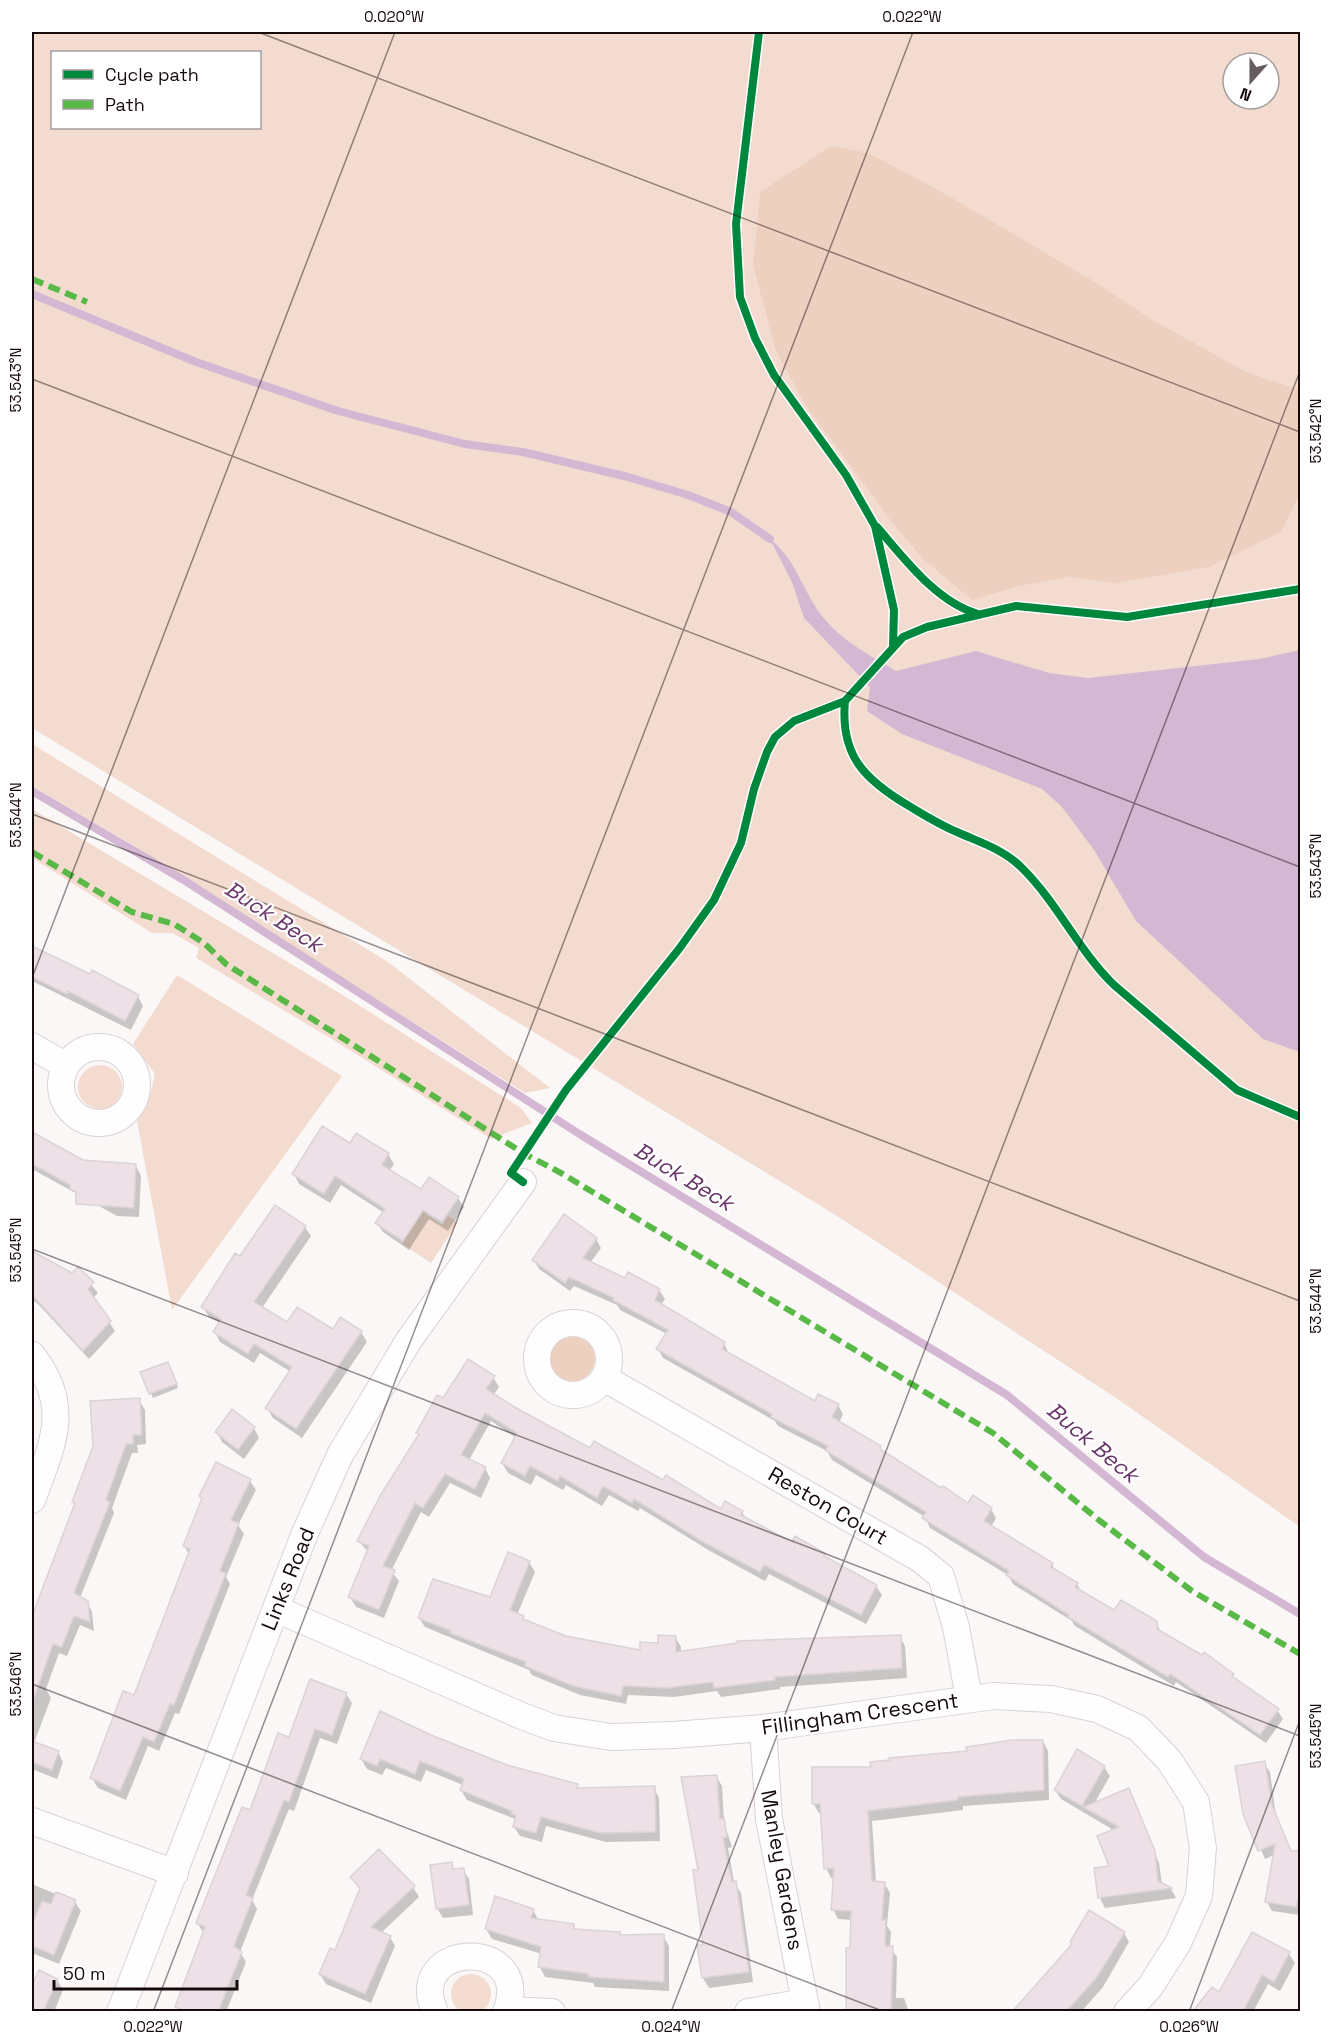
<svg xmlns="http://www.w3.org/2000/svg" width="1332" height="2043" font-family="'Space Grotesk',sans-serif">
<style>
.green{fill:#f3dccf;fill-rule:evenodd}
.forest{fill:#eed0c1}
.water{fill:#d4b7d3}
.shadow{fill:#0003}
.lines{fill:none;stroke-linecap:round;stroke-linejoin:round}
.stream{stroke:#d4b7d3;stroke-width:8}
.building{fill:#ede0e6;stroke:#dbd3d6;stroke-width:1.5}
.street-casing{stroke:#dad1d3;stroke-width:28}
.street{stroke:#fefefe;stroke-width:26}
.quiet{stroke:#58b947;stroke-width:6;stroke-dasharray:12 6;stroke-linecap:butt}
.cycleway-casing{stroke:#fff;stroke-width:11}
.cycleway{stroke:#00873e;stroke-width:8}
.ticks{fill:none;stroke:#170a0d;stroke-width:1.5;stroke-opacity:0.45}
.labels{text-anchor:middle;stroke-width:4.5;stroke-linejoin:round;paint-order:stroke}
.street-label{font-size:21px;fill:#170a0d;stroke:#fff}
.water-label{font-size:22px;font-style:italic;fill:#673568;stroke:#fff}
.neatline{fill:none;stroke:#170a0d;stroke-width:2}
.ticks-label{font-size:15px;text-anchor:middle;fill:#170a0d}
</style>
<rect width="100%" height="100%" fill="#fbf7f7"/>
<path class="green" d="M32 32H1300V1527L1116 1398 834 1214 32 728ZM52 52H260V128H52ZM1233 63H1269V99H1233Z
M32 744 388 962 550 1088 525 1093 131 844 32 786Z
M32 809 338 992 521 1108 532 1123 491 1139 345 1047 196 958 199 948 172 933H152L32 858Z
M177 975 342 1076 172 1310 137 1121 150 1096 155 1074 133 1044Z
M78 1087a22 22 0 1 1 44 0a22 22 0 1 1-44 0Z
M423 1212 442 1225 448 1216 458 1222 431 1263 402 1244Z
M451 1994a20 20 0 1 1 40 0a20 20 0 1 1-40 0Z"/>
<path class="forest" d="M831 146 868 153 942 192 1095 282 1151 319 1246 372 1300 390V494L1281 532 1209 567 1116 583 1069 577 1019 586 972 600 923 559 891 521 806 406 776 351 753 265 760 192Z
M547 1358a24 24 0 1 1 48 0a24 24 0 1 1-48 0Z"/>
<path class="water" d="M770 539C795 559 801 586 819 612 838 639 868 654 896 671L976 651 1049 673 1088 678 1259 659 1300 650V1052L1263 1039 1136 921 1094 850 1062 807 1042 789 902 734 867 711 870 687 804 618 792 582Z"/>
<path class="shadow" d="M32 947 138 996 143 1006 131 1030 32 981Z
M32 1133 83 1161 136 1166 141 1176 139 1217 117 1216 32 1169Z
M350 1145 388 1154 394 1164 389 1171 422 1191 458 1198 464 1207 448 1231 429 1219 409 1250 383 1232 377 1223 384 1213 341 1185 330 1203 299 1184 294 1174Z
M305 1227 311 1236 262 1308 288 1324 361 1332 367 1342 302 1438 273 1418 267 1408 291 1372 260 1353 254 1363 220 1342 215 1332 220 1323 209 1317 203 1307 240 1258Z
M596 1239 601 1248 590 1263 625 1280 659 1290 665 1299 661 1305 724 1343 729 1354 816 1403 838 1405 843 1414 839 1423 880 1447 884 1454 942 1490 969 1505 991 1509 996 1518 991 1527 1052 1564 1056 1572 1077 1584 1082 1593 1115 1612 1156 1622 1161 1632 1202 1657 1204 1654 1277 1710 1283 1719 1266 1743 1176 1682 1174 1686 1075 1626 1072 1621 1013 1584 1008 1575 930 1528 925 1517 832 1460 827 1451 778 1426 775 1421 663 1358 658 1349 667 1334 620 1310 617 1305 574 1286 570 1291 539 1269 534 1260Z
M32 1252 72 1275 78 1269 98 1293 93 1298 115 1331 89 1359 38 1304 32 1300Z
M170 1368 178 1388 153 1398 142 1373Z
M493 1377 499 1387 493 1396 590 1450 721 1511 742 1512 747 1520 792 1544 824 1554 827 1559 876 1586 882 1595 866 1624 769 1574 765 1581 710 1551 640 1508 638 1511 609 1495 602 1506 566 1485 563 1490 536 1475 531 1485 508 1473 502 1463 516 1438 491 1421 469 1460 485 1468 490 1478 481 1498 450 1483 429 1517 421 1512 391 1571 399 1581 384 1618 356 1607 350 1597 368 1552 359 1541 419 1435 418 1433 444 1400Z
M139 1400 145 1410 146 1444 137 1445 138 1453H132L112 1508 114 1513 80 1598 87 1602 92 1612 94 1631 80 1625 67 1656 59 1653 46 1689 51 1698 34 1743 58 1752 63 1762 57 1779 32 1769V1619L76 1506 74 1502Z
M254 1428 259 1438 244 1459 222 1442 217 1432Z
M217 1464 250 1481 256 1490 238 1525 244 1534 226 1577 230 1584 179 1714 175 1713 159 1751 148 1746 126 1800 98 1788 92 1778 135 1697 189 1554 184 1546 203 1500 200 1496Z
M529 1562 535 1572 517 1615 526 1622 565 1637 641 1652 675 1637 681 1647V1653L900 1637 905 1646 907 1678 780 1687V1689L721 1697 717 1691 674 1697 628 1695 626 1704 580 1695 532 1675 529 1670 425 1627 419 1618 490 1599Z
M346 1694 352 1703 337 1744 320 1738 294 1811 289 1809 252 1900 257 1909 240 1952 246 1962 226 2012H180L176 2003 204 1933 197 1923 289 1739Z
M430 1736 507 1767 577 1785 579 1790 654 1788 659 1798 660 1841 606 1842 546 1826 542 1842 520 1836 514 1827 515 1819 467 1800 461 1790 463 1785 426 1770 421 1782 386 1768 382 1775 367 1769 361 1759Z
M1043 1741 1048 1751 1049 1800 963 1806V1810L872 1821 876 1883H884L890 1893 887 1926 891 1932 890 1947 897 1957 896 1998H904L909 2012H849L852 1920 838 1919 833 1909 835 1878H831L826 1868 822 1813H819L813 1803 872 1769Z
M1264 1763 1270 1772 1276 1816 1292 1852H1300V1915L1272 1911 1267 1902 1274 1855 1265 1859 1245 1814Z
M1104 1767 1110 1776 1094 1804 1128 1790 1159 1863 1162 1885 1171 1889 1176 1898 1105 1908 1100 1898 1096 1869 1111 1867 1115 1831 1061 1799 1055 1790Z
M716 1776 722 1786 724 1822 732 1847 728 1848 734 1882 741 1893 753 1982 709 1988 703 1978 705 1946 700 1871Z
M451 1864 455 1871 463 1870 469 1879 473 1915 443 1918 437 1908Z
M352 1877 413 1887 419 1897 381 1933 390 1937 395 1946 371 2003 326 1984 320 1974 335 1952 360 1890Z
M32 1884 75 1902 81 1911 59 1964 32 1953V1929L36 1919 32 1917Z
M533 1910 539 1921 573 1925 576 1930 619 1933 621 1936H663L669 1946V1991L595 1987 593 1983 545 1977 540 1967 542 1954 492 1939 486 1929Z
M1124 1933 1129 1942 1103 1987 1081 2012H1015Z
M1289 1954 1295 1963 1280 1991 1268 1984 1253 2012H1194Z
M39 1972 57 1980 63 1990 54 2012H32V1989Z"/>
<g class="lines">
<path class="stream" d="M32 294 196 362 338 411 465 444 523 452 628 477 688 495 731 512 770 539
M32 791 182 879 581 1135 1007 1395 1204 1557 1300 1614"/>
</g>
<path class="building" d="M32 946 90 974 92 970 139 995 125 1021 68 991 67 994 32 977Z
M322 1126 350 1143 356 1133 389 1153 382 1165 421 1189 429 1177 459 1197 442 1222 423 1210 403 1241 375 1223 385 1209 335 1176 324 1194 292 1174Z
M32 1132 83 1160 136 1164 134 1208 76 1204V1191L70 1190V1185L32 1164Z
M275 1205 306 1226 254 1302 287 1322 297 1307 333 1329 340 1317 362 1331 296 1429 265 1408 292 1367 254 1344 248 1354 213 1332 221 1319 201 1307 235 1253 240 1256Z
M564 1214 597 1238 583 1258 625 1278 628 1272 660 1289 655 1300 725 1342 722 1349 815 1401 818 1394 839 1404 832 1417 881 1446 880 1449 941 1488 943 1486 968 1503 973 1495 992 1508 984 1521 1053 1563 1051 1567 1078 1583 1075 1587 1114 1610 1121 1600 1157 1621V1629L1202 1655 1204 1652 1234 1674 1232 1676 1279 1709 1260 1735 1170 1674 1168 1677 1068 1617 1069 1615 1006 1575 1009 1571 922 1518 926 1512 825 1450 828 1446 771 1417 772 1414 656 1349 668 1330 613 1300 614 1298 569 1277 565 1283 532 1260Z
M32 1251 72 1273 78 1267 94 1282 88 1289 111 1321 83 1351 32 1295Z
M468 1359 495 1376 486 1389 516 1408 590 1448 594 1441 663 1480 666 1475 721 1509 725 1501 743 1511 741 1515 792 1542 795 1536 825 1553 824 1556 877 1585 861 1615 764 1565 760 1572 703 1542 634 1499 632 1503 603 1486 597 1498 560 1476 558 1481 530 1466 525 1476 501 1463 517 1433 485 1413 461 1455 486 1467 475 1489 445 1474 423 1508 415 1503 383 1566 395 1570 379 1610 348 1597 369 1546 357 1541 381 1494 419 1434 416 1433 437 1395 443 1398Z
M168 1362 177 1384 149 1394 140 1372Z
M140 1398 142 1435H133V1444H126L106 1500 110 1502 74 1593 88 1601 90 1622 74 1616 62 1647 53 1644 34 1698 32 1697V1616L75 1503 72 1502 93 1446 90 1401Z
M232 1409 255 1427 238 1450 215 1432Z
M216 1462 251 1479 231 1520 239 1523 220 1571 226 1573 174 1705 170 1704 154 1742 143 1737 120 1791 90 1778 123 1691 134 1695 190 1549 183 1546 202 1498 199 1496Z
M508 1552 530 1561 510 1610 524 1616 523 1619 566 1636 640 1650V1642L658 1643V1635L676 1636V1652L737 1643V1641L901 1635 902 1668 775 1677V1680L714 1688 713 1682 668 1688 623 1686 621 1696 573 1686 525 1666 526 1662 450 1633 451 1631 418 1618 433 1579 490 1597Z
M310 1679 347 1693 332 1735 315 1729 289 1802 284 1800 246 1895 253 1898 234 1946 242 1952 218 2012H188L175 2007 205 1927 196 1923 242 1807 250 1810 278 1733 289 1737Z
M380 1711 431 1735 507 1765 578 1784 577 1788 655 1786 656 1832 600 1833 541 1817 536 1833 513 1827 516 1815 511 1814 512 1811 460 1790 464 1779 420 1761 415 1774 380 1759 377 1766 360 1759Z
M1012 1740H1043L1044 1790 958 1797V1800L868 1811 872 1881 885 1882 882 1920H886L885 1946H893L891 2012H846V1948H850L851 1911 831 1910 834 1868 824 1869 820 1804H812V1767H871L870 1762 890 1760 889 1758 967 1751 966 1747Z
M32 1741 59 1751 52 1770 32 1762Z
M1077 1749 1105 1766 1082 1806 1054 1790Z
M1265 1761 1272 1805 1291 1851 1300 1850V1893L1296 1907 1265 1902 1275 1844 1258 1851 1243 1814 1235 1766Z
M717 1775 720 1819 724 1818 727 1837 723 1838 732 1882 736 1881 749 1972 702 1978 697 1945H703L693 1870H698L681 1777Z
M1129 1788 1155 1851 1158 1881 1172 1888 1098 1898 1094 1868 1109 1866 1097 1836 1119 1827 1083 1807Z
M379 1849 415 1886 371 1927 391 1936 365 1994 319 1974 330 1948 335 1950 360 1888 350 1877Z
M452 1862 453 1869 464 1868 469 1905 436 1909 430 1865Z
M56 1892 76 1900 54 1955 32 1946V1925L42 1901 51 1904Z
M495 1896 534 1909 531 1918 574 1924V1929L620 1932V1935L664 1934V1982L588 1977V1974L538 1967 541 1947 485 1929Z
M1089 1910 1125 1932 1097 1977 1066 2012H1012L1072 1944 1070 1942Z
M1252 1932 1290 1952 1274 1982 1262 1975 1243 2012H1192L1212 1987 1219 1992Z
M39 1970 58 1979 43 2012H32V1985Z"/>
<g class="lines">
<g class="street-casing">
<path id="street" d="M32 1046 66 1066
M61 1085a38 38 0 1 1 76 0a38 38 0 1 1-76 0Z
M537 1359a36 36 0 1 1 72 0a36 36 0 1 1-72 0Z
M32 1355C73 1407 52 1446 32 1500
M604 1378 920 1559 941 1576 956 1627 969 1698
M276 1609 522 1716 554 1728 611 1737 674 1735 763 1728 994 1696 1051 1699 1097 1709 1138 1728 1169 1760 1196 1802 1203 1848 1199 1896 1178 1943 1150 1987 1127 2012
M763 1728 769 1819 807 2012
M32 1821 175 1873
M507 2010 552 2012
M120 2012 305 1533 340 1455 409 1340 523 1182
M435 2012C403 1940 535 1936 506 2012
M748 2012 805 2002"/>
</g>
<use href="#street" class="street"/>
<path class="quiet" d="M32 279 87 302
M32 852 132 912 174 924 204 943 226 964 523 1153 561 1173 993 1433 1100 1521 1192 1591 1300 1654"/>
<g class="cycleway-casing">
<path id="cycleway" d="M759 32 736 224 740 297 755 338 774 375 846 475 875 526 894 610 893 646
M877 527C904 558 936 602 978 614
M845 701C840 756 865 780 909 806 924 815 940 825 957 832 979 842 1003 849 1021 867 1057 902 1078 950 1114 985L1237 1090 1300 1117
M523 1182 511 1173 566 1090 679 949 714 900 741 843 754 789 767 752 775 737 794 721 845 701 903 637 927 627 1016 606 1127 617 1300 589"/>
</g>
<use href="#cycleway" class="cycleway"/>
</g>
<path class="ticks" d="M258 32 1300 432M32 379 1300 867M32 814 1300 1301M32 978 395 32M32 1249 1300 1736M32 1684 885 2012M153 2012 913 32M671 2012 1300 371M1189 2012 1300 1720"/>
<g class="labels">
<g class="street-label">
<text transform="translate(828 1506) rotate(30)" y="7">Reston Court</text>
<text transform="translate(288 1579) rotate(-68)" y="7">Links Road</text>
<text transform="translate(860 1714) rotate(-8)" y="7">Fillingham Crescent</text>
<text transform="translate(782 1870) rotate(80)" y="7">Manley Gardens</text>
</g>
<g class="water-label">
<text transform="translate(274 916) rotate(33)" y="8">Buck Beck</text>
<text transform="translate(684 1176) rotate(31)" y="8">Buck Beck</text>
<text transform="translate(1093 1442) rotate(40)" y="8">Buck Beck</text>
</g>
</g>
<rect width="1332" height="2043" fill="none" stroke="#ffffff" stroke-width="66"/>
<rect x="51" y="51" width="210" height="78" fill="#ffffff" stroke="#a29d9e" stroke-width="1.5"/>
<rect x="63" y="70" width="30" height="9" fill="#00873e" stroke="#a29d9e" stroke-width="1.5"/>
<text x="105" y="81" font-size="18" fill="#170a0d">Cycle path</text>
<rect x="63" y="100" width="30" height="9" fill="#58b947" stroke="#a29d9e" stroke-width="1.5"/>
<text x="105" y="111" font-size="18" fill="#170a0d">Path</text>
<g transform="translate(1251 81) rotate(201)"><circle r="28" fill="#ffffff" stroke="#a29d9e" stroke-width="1.5"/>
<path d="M0-4.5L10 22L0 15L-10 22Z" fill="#675d5f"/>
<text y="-9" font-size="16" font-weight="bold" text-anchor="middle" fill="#170a0d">N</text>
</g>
<path d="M54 1980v9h183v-9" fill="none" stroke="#170a0d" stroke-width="3"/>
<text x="63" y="1980" font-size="18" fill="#170a0d" stroke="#ffffff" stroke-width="4.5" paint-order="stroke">50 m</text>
<rect x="33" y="33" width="1266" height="1977" class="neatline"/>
<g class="ticks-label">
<text x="394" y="22">0.020°W</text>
<text x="912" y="22">0.022°W</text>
<text transform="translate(16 380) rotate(-90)" y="5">53.543°N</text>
<text transform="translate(1316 431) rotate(-90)" y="5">53.542°N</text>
<text transform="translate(16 815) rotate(-90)" y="5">53.544°N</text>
<text transform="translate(1316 866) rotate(-90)" y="5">53.543°N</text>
<text transform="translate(16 1250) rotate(-90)" y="5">53.545°N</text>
<text transform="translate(1316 1301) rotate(-90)" y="5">53.544°N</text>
<text transform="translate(16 1684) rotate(-90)" y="5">53.546°N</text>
<text transform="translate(1316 1736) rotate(-90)" y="5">53.545°N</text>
<text x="153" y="2032">0.022°W</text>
<text x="671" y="2032">0.024°W</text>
<text x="1189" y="2032">0.026°W</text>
</g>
</svg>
